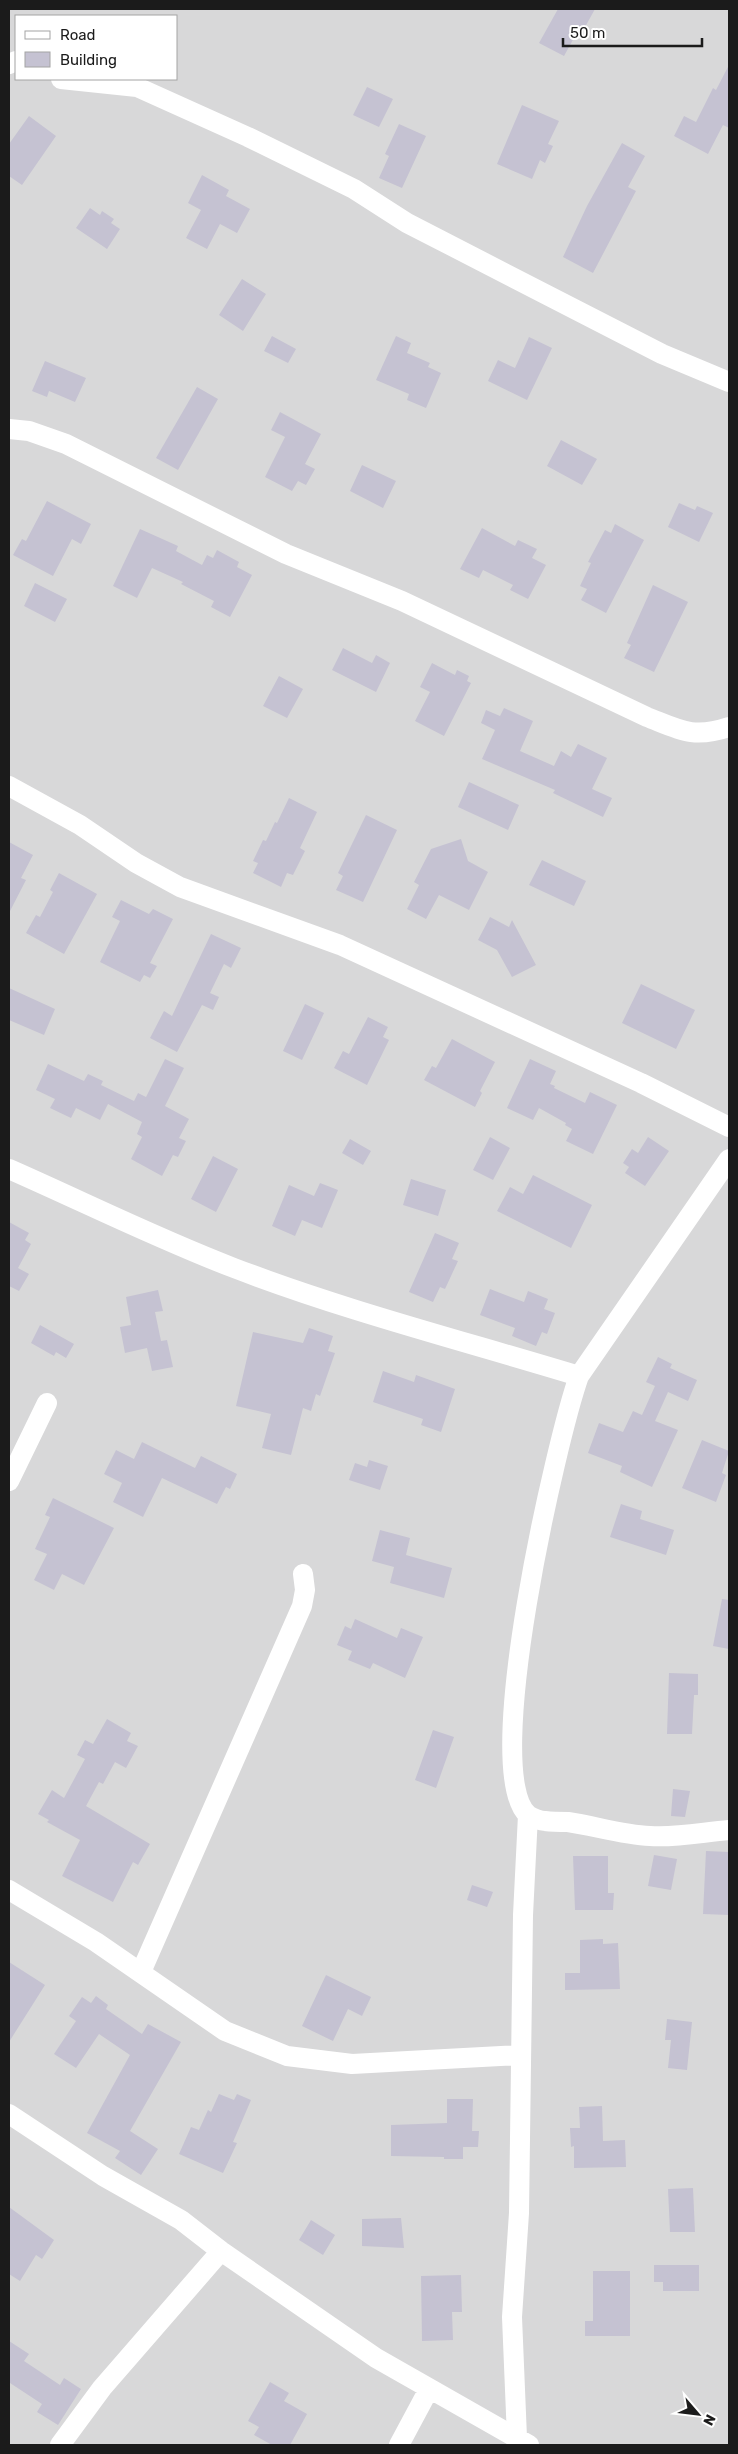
<svg xmlns="http://www.w3.org/2000/svg" width="738" height="2454" font-family="Rubik,sans-serif">
<style>
.residential{fill:#d8d8d9;fill-rule:evenodd}
.building{fill:#c5c2d2}
.lines{fill:none;stroke-linecap:round;stroke-linejoin:round}
.minor{stroke:#fff;stroke-width:20}
</style>
<rect width="100%" height="100%" fill="#e6e1ec"/>
<path class="residential" d="M9 9H729V2445H9ZM16 16H176V79H16Z"/>
<path class="building" d="M558 9H595L579 38 575 36 564 56 539 43Z
M729 65V128L723 125 708 154 674 136 684 116 696 122 713 88 716 90Z
M367 87 393 99 379 127 353 115Z
M522 105 559 121 548 144 553 146 545 163 540 160 532 179 497 164Z
M29 116 56 136 22 185 9 176V144Z
M399 124 426 136 402 188 379 178 389 156 385 154Z
M622 143 645 156 628 187 636 191 593 273 563 257 587 206Z
M202 175 229 190 226 196 250 209 237 233 220 224 207 249 186 238 201 210 188 203Z
M90 208 100 215 102 211 114 219 111 223 120 229 107 249 76 228Z
M242 279 266 294 243 331 219 315Z
M272 336 296 349 288 363 264 351Z
M396 336 411 343 407 353 430 363 428 367 441 373 426 408 407 400 409 394 376 380Z
M529 337 552 348 527 400 488 381 498 360 515 368Z
M45 361 86 378 75 402 49 391 47 397 32 391Z
M197 387 218 399 178 470 156 458Z
M280 412 321 434 305 464 315 469 306 485 298 481 292 491 265 477 285 437 271 430Z
M561 440 597 459 582 485 547 466Z
M362 465 396 481 383 508 350 491Z
M47 501 91 524 81 544 72 539 53 576 13 555 22 539 26 541Z
M679 503 695 510 697 506 713 513 699 542 668 527Z
M615 524 644 540 606 613 581 600 587 589 580 586 591 563 588 562 605 530 611 533Z
M482 528 515 546 518 540 537 549 532 558 546 565 528 599 510 590 513 585 483 570 479 578 460 569Z
M140 529 178 546 176 551 202 565 207 555 213 558 217 550 239 562 237 567 252 575 230 617 211 607 214 601 181 584 183 582 152 568 137 598 113 586Z
M35 583 67 599 55 622 24 606Z
M653 585 688 602 654 672 624 658 631 645 627 643Z
M343 648 372 663 376 655 390 663 376 692 332 670Z
M432 663 455 675 457 670 469 676 467 681 471 683 444 736 415 721 430 692 420 687Z
M279 676 303 689 287 718 263 706Z
M504 708 533 721 520 751 554 766 561 751 571 757 578 744 607 758 592 789 612 798 603 817 553 793 555 790 482 759 495 730 481 723 486 710 500 716Z
M469 782 519 805 508 830 458 807Z
M289 798 317 812 300 848 305 851 293 875 287 873 281 887 253 873 258 863 253 861 263 840 266 841 275 822 277 823Z
M366 815 397 830 363 902 336 890 343 876 338 873Z
M461 839 468 861 488 872 469 910 439 895 426 919 407 909 419 885 414 882 431 849Z
M9 842 33 855 21 878 26 880 9 913Z
M542 860 586 881 574 906 529 885Z
M59 873 97 894 64 954 26 933 36 915 40 917 53 892 50 890Z
M121 900 149 914 153 909 173 919 150 963 157 966 150 978 144 975 140 982 100 962 120 921 112 917Z
M490 917 509 927 512 920 536 965 512 977 497 950 478 940Z
M211 934 241 948 231 968 224 964 210 993 219 997 213 1010 202 1005 177 1052 150 1038 164 1011 172 1016Z
M641 984 695 1010 676 1049 622 1023Z
M9 988 55 1009 44 1035 9 1020Z
M305 1004 324 1013 302 1060 283 1051Z
M368 1017 388 1027 383 1037 389 1040 367 1085 334 1068 343 1051 349 1054Z
M452 1039 495 1062 480 1091 482 1093 475 1107 424 1080 432 1066 436 1068Z
M165 1059 184 1068 165 1106 189 1119 179 1138 186 1141 178 1157 173 1155 162 1176 131 1159 142 1137 137 1134 142 1122 108 1104 100 1120 76 1108 71 1118 50 1108 55 1099 36 1090 48 1064 84 1081 88 1074 103 1081 101 1085 134 1101 138 1093 146 1097Z
M530 1059 556 1071 550 1084 555 1086 554 1088 585 1103 590 1092 617 1105 593 1154 566 1141 572 1129 565 1125 566 1123 539 1108 533 1120 507 1108Z
M490 1137 510 1148 493 1180 473 1170Z
M648 1137 669 1151 645 1186 625 1173 629 1167 623 1163 632 1149 638 1153Z
M350 1139 371 1151 363 1165 342 1153Z
M213 1156 238 1169 216 1212 191 1199Z
M533 1175 592 1205 571 1248 497 1211 510 1187 523 1194Z
M411 1179 446 1190 438 1216 403 1205Z
M320 1183 338 1190 322 1228 302 1220 295 1236 272 1226 289 1185 314 1196Z
M9 1222 29 1233 25 1240 31 1244 18 1268 29 1274 19 1291 9 1286Z
M435 1233 459 1243 452 1259 458 1261 445 1289 440 1287 433 1302 409 1292Z
M490 1289 524 1302 528 1291 548 1299 544 1309 555 1313 547 1334 542 1332 536 1346 512 1336 515 1328 480 1315Z
M158 1290 163 1311 155 1312 161 1341 167 1340 173 1367 152 1371 147 1348 125 1353 120 1327 131 1325 126 1297Z
M40 1325 74 1344 66 1358 56 1352 54 1356 31 1343Z
M309 1328 333 1336 328 1351 335 1353 320 1396 316 1394 311 1411 303 1408 291 1455 262 1448 271 1414 236 1406 253 1332 303 1343Z
M658 1357 672 1364 670 1368 697 1380 688 1401 668 1392 655 1421 678 1430 652 1487 620 1472 622 1466 588 1453 599 1423 623 1432 633 1411 642 1415 655 1386 646 1382Z
M383 1371 414 1382 416 1375 455 1389 441 1432 421 1425 423 1419 373 1402Z
M702 1440 729 1451 722 1473 726 1475 716 1502 682 1488Z
M142 1442 195 1468 201 1456 237 1474 230 1489 226 1487 217 1504 162 1478 143 1517 113 1502 122 1483 104 1474 116 1450 134 1459Z
M369 1460 388 1466 380 1490 349 1480 355 1463 367 1467Z
M53 1498 114 1528 84 1585 62 1574 54 1590 34 1580 47 1554 35 1549 50 1517 45 1515Z
M621 1504 642 1511 640 1519 674 1530 666 1555 610 1537Z
M380 1530 410 1538 406 1555 452 1568 444 1598 390 1583 394 1567 372 1561Z
M722 1599 729 1600V1649L713 1646Z
M355 1619 397 1638 401 1628 423 1637 405 1678 373 1663 370 1669 348 1660 352 1651 337 1645 345 1626 351 1629Z
M669 1673 698 1674V1695H694L692 1734H667Z
M107 1719 131 1733 127 1741 138 1746 126 1768 115 1762 103 1784 99 1782 86 1806 150 1844 138 1865 133 1862 113 1902 62 1876 80 1840 47 1822 49 1820 38 1814 52 1790 64 1798 85 1759 77 1755 85 1740 93 1744Z
M433 1730 454 1737 436 1788 415 1780Z
M673 1789 690 1791 685 1817 671 1816Z
M706 1851 729 1852V1915L703 1914Z
M654 1855 677 1859 671 1890 648 1886Z
M573 1856H608V1893H614L613 1910H575Z
M472 1885 493 1892 487 1907 467 1900Z
M603 1939V1944L618 1943 620 1989 565 1990V1973H580V1940Z
M9 1962 45 1985 9 2042Z
M326 1975 371 1997 362 2016 348 2009 333 2041 302 2026Z
M96 1996 108 2005 106 2009 142 2034 148 2024 181 2042 130 2131 158 2149 141 2175 115 2158 120 2151 87 2133 130 2055 99 2034 76 2068 54 2054 76 2021 69 2016 82 1997 91 2003Z
M667 2019 692 2022 687 2070 668 2068 671 2040H665Z
M219 2094 234 2100 237 2094 251 2100 233 2142 237 2143 223 2173 179 2154 191 2127 199 2130 208 2110 211 2112Z
M447 2099H473L472 2131H479L478 2147H463V2159H444V2157L391 2156V2125L447 2123Z
M602 2106 603 2141 625 2140 626 2167 574 2168V2146L571 2147 570 2128H580L579 2107Z
M693 2188 695 2232H670L668 2189Z
M9 2207 54 2240 42 2259 36 2255 20 2281 9 2274Z
M401 2218 404 2248 362 2246V2219Z
M311 2220 335 2235 323 2255 299 2240Z
M654 2265H699V2291H663V2282H654Z
M593 2271H630V2336H585V2321H593Z
M461 2275 462 2312H452L453 2340 422 2341 421 2276Z
M9 2341 29 2354 24 2361 60 2385 64 2378 81 2389 58 2425 37 2412 42 2404 10 2383 9 2386Z
M270 2382 289 2393 284 2401 307 2414 290 2445H272L254 2435 259 2427 248 2421Z"/>
<g class="lines">
<path class="minor" d="M9 64 16 61
M61 79 137 87 248 137 354 189 407 223 662 354 729 382
M9 429 29 431 66 444 286 554 402 601 647 717C680 730 693 739 729 727
M9 786 80 825 136 863 180 887 340 945 641 1083 729 1127
M729 1159 579 1376C557 1438 479 1774 528 1815 532 1818 541 1821 545 1821 553 1822 561 1822 568 1822 595 1826 623 1835 650 1836 676 1838 704 1832 729 1830
M9 1169C84 1202 158 1239 234 1268 346 1311 464 1341 579 1376
M9 1481 47 1403
M9 1890 96 1942 225 2031 287 2056 352 2064 521 2055
M141 1972 302 1606 305 1590 303 1574
M9 2114 103 2176 181 2220 221 2251 376 2358 529 2445
M517 2438 512 2317 519 2213 523 1915 528 1815
M60 2445 102 2388 221 2251
M399 2445 429 2389"/>
</g>
<rect width="738" height="2454" fill="none" stroke="#1b1b1b" stroke-width="20"/>
<rect x="15" y="15" width="162" height="65" fill="#ffffff" stroke="#a4a4a4"/>
<rect x="25" y="31" width="25" height="8" fill="#ffffff" stroke="#a4a4a4"/>
<text x="60" y="40" font-size="15" fill="#1b1b1b">Road</text>
<rect x="25" y="52" width="25" height="15" fill="#c5c2d2" stroke="#a4a4a4"/>
<text x="60" y="65" font-size="15" fill="#1b1b1b">Building</text>
<g transform="translate(698 2414) rotate(118)" stroke="#ffffff" stroke-width="4" paint-order="stroke">
<path d="M0-4L9 19L0 12L-9 19Z" fill="#1b1b1b"/>
<text y="-8" font-size="14" font-weight="bold" text-anchor="middle" fill="#1b1b1b">N</text>
</g>
<path d="M563 38v8h139v-8" fill="none" stroke="#1b1b1b" stroke-width="2.5"/>
<text x="570" y="38" font-size="15" fill="#1b1b1b" stroke="#ffffff" stroke-width="4" paint-order="stroke">50 m</text>
</svg>
